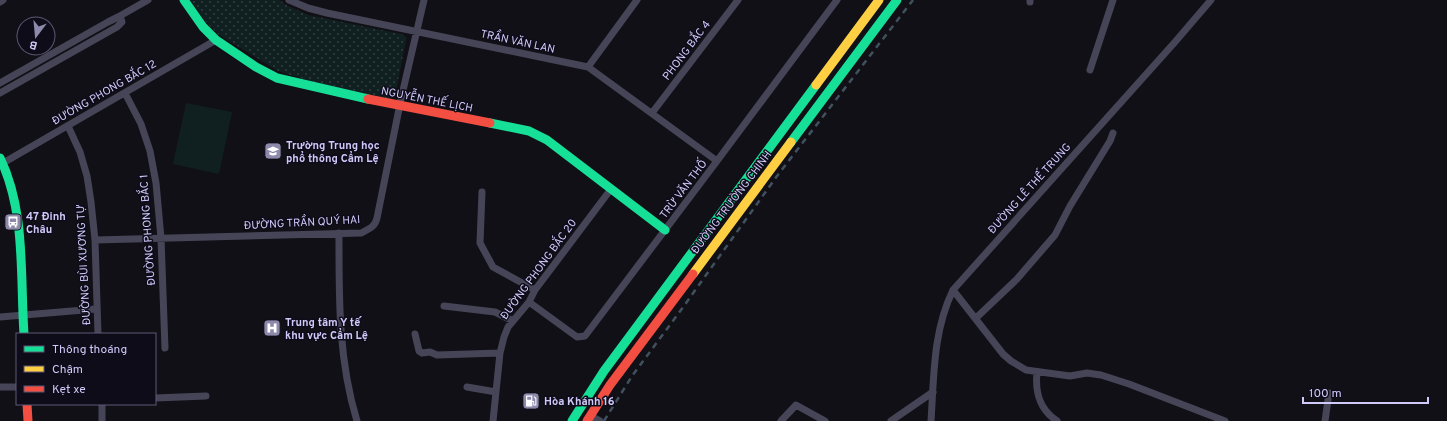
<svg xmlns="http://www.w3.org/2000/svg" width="1447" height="421" font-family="Overpass,sans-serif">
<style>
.grass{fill:#102021}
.park{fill:url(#park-dots)}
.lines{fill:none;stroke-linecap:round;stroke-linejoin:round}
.street{stroke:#464557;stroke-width:7}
.fast{stroke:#16e098;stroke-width:9}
.slow{stroke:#ffcf43;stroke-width:9}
.jam{stroke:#f24e42;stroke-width:9}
.rail{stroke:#40515d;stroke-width:2.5;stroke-dasharray:6 5;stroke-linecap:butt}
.labels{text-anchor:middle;stroke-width:3;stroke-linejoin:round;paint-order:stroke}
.street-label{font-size:11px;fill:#d0cafa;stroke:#0f0c1a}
.poi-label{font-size:11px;font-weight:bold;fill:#d0cafa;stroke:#0f0c1a;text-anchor:start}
</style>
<defs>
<pattern id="park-dots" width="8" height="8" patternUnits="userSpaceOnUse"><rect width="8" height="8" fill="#102021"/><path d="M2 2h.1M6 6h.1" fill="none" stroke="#323f42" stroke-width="1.8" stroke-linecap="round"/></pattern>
</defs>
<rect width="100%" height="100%" fill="#111016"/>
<path class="grass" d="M186 103 232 112 219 174 173 164Z"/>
<path class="park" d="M190 0H279L288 6 308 15 401 34 405 36 406 40 395 96 390 99 310 81 278 71 219 35 206 22Z"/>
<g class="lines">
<path class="street" d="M289 0 308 8 327 13 588 67 717 161
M0 2 3 0
M1030 2V0
M118 17 148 0
M588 67 637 0
M1090 70 1113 0
M0 83 108 22 118 17 121 19 122 22 117 27 0 93
M125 93 141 124 150 151 156 183 161 238 165 348
M652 113 738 0
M68 126 80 152 87 176 91 202 95 240 98 334
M3 163 216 40
M482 192 480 243 493 267 535 290
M339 233C339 297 338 359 357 421
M95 240 361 233C369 229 375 227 377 218L401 99 424 0
M953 290 1003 354 1011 361 1026 370 1070 376 1087 373 1101 375 1129 384 1225 421
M529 302 577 337 585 336 717 161 837 0
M444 306 495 312 513 321
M0 317 96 309
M976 318 1017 279 1055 235 1070 206 1110 141 1113 133
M415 334 419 351 422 353 430 352 437 355 500 353
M1037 372C1035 392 1039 409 1057 421
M0 387H17
M467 387 496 392
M155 398 206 396
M102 404V421
M590 416 600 421
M493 421 500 353 504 337 508 327 529 302 535 290 611 189
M781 421 796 405 825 421
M891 421 933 392
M931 421C934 376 933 331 953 290L1175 42 1211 0
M1325 421 1329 393"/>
<path class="fast" d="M184 0 203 27 216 40 256 67 277 78 368 99
M490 123 529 131 547 140 665 230
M791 142 897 0
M0 158C26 211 20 276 24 334
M572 421 604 371 816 85"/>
<path class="slow" d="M816 85 879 0
M693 274 791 142"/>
<path class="jam" d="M368 99 490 123
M27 404 28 421
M587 421 610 385 693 274"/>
<path class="rail" d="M604 421 632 376 681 310 777 176 913 0"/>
</g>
<defs>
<g id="school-square" transform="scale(0.9)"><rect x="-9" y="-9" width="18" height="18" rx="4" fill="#8d89aa" stroke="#0f0c1a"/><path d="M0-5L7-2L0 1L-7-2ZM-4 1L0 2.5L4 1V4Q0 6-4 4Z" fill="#fff"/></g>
<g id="bus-square" transform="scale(0.9)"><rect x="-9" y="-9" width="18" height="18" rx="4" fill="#8d89aa" stroke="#0f0c1a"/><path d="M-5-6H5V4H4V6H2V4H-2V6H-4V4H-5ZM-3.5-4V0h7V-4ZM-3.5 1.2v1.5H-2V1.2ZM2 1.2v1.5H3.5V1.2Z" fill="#fff"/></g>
<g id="hospital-square" transform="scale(0.9)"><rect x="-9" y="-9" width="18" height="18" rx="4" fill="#8d89aa" stroke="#0f0c1a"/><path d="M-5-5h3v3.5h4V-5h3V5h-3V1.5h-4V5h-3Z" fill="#fff"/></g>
<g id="fuel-square" transform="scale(0.9)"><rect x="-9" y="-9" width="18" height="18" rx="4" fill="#8d89aa" stroke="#0f0c1a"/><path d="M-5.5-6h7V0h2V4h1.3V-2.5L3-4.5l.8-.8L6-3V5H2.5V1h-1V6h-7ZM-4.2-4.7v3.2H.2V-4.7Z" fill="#fff"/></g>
</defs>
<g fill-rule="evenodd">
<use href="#school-square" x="273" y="151"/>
<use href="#bus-square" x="13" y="222"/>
<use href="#hospital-square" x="272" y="328"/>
<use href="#fuel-square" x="531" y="401"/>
</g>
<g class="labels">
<g class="street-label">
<text transform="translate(518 41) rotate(12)" y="4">TRẦN VĂN LAN</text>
<text transform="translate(686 50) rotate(-53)" y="4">PHONG BẮC 4</text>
<text transform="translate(104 92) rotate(-30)" y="4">ĐƯỜNG PHONG BẮC 12</text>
<text transform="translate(427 99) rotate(11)" y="4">NGUYỄN THẾ LỊCH</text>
<text transform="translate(1029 188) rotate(-48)" y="4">ĐƯỜNG LÊ THẾ TRUNG</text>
<text transform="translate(683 189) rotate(-53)" y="4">TRỪ VĂN THỐ</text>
<text transform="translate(731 202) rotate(-53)" y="4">ĐƯỜNG TRƯỜNG CHINH</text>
<text transform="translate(302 222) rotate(-3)" y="4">ĐƯỜNG TRẦN QUÝ HAI</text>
<text transform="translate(147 230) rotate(-94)" y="4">ĐƯỜNG PHONG BẮC 1</text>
<text transform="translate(83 265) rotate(-93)" y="4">ĐƯỜNG BÙI XƯƠNG TỰ</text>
<text transform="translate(538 269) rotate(-54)" y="4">ĐƯỜNG PHONG BẮC 20</text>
</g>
<g class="poi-label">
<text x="286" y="149">Trường Trung học<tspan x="286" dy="13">phổ thông Cẩm Lệ</tspan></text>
<text x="26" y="220">47 Đinh<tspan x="26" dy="13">Châu</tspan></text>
<text x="285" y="326">Trung tâm Y tế<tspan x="285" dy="13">khu vực Cẩm Lệ</tspan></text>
<text x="544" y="405">Hòa Khánh 16</text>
</g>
</g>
<rect x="16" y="333" width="140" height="72" fill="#0f0c1a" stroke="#5c5874"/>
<rect x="24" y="346" width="20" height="6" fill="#16e098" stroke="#5c5874"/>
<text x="52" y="353" font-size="12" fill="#d0cafa">Thông thoáng</text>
<rect x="24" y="366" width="20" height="6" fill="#ffcf43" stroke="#5c5874"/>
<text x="52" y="373" font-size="12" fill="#d0cafa">Chậm</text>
<rect x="24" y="386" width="20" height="6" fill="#f24e42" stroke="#5c5874"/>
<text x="52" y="393" font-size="12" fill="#d0cafa">Kẹt xe</text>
<g transform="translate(36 36) rotate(196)"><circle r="19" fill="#0f0c1a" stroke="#5c5874"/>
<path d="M0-3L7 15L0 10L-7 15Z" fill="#8d89aa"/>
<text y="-6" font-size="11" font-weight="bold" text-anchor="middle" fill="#d0cafa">B</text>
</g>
<path d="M1303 397v6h125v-6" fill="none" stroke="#d0cafa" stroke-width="2"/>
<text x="1309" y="397" font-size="12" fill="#d0cafa" stroke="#0f0c1a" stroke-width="3" paint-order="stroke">100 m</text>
</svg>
